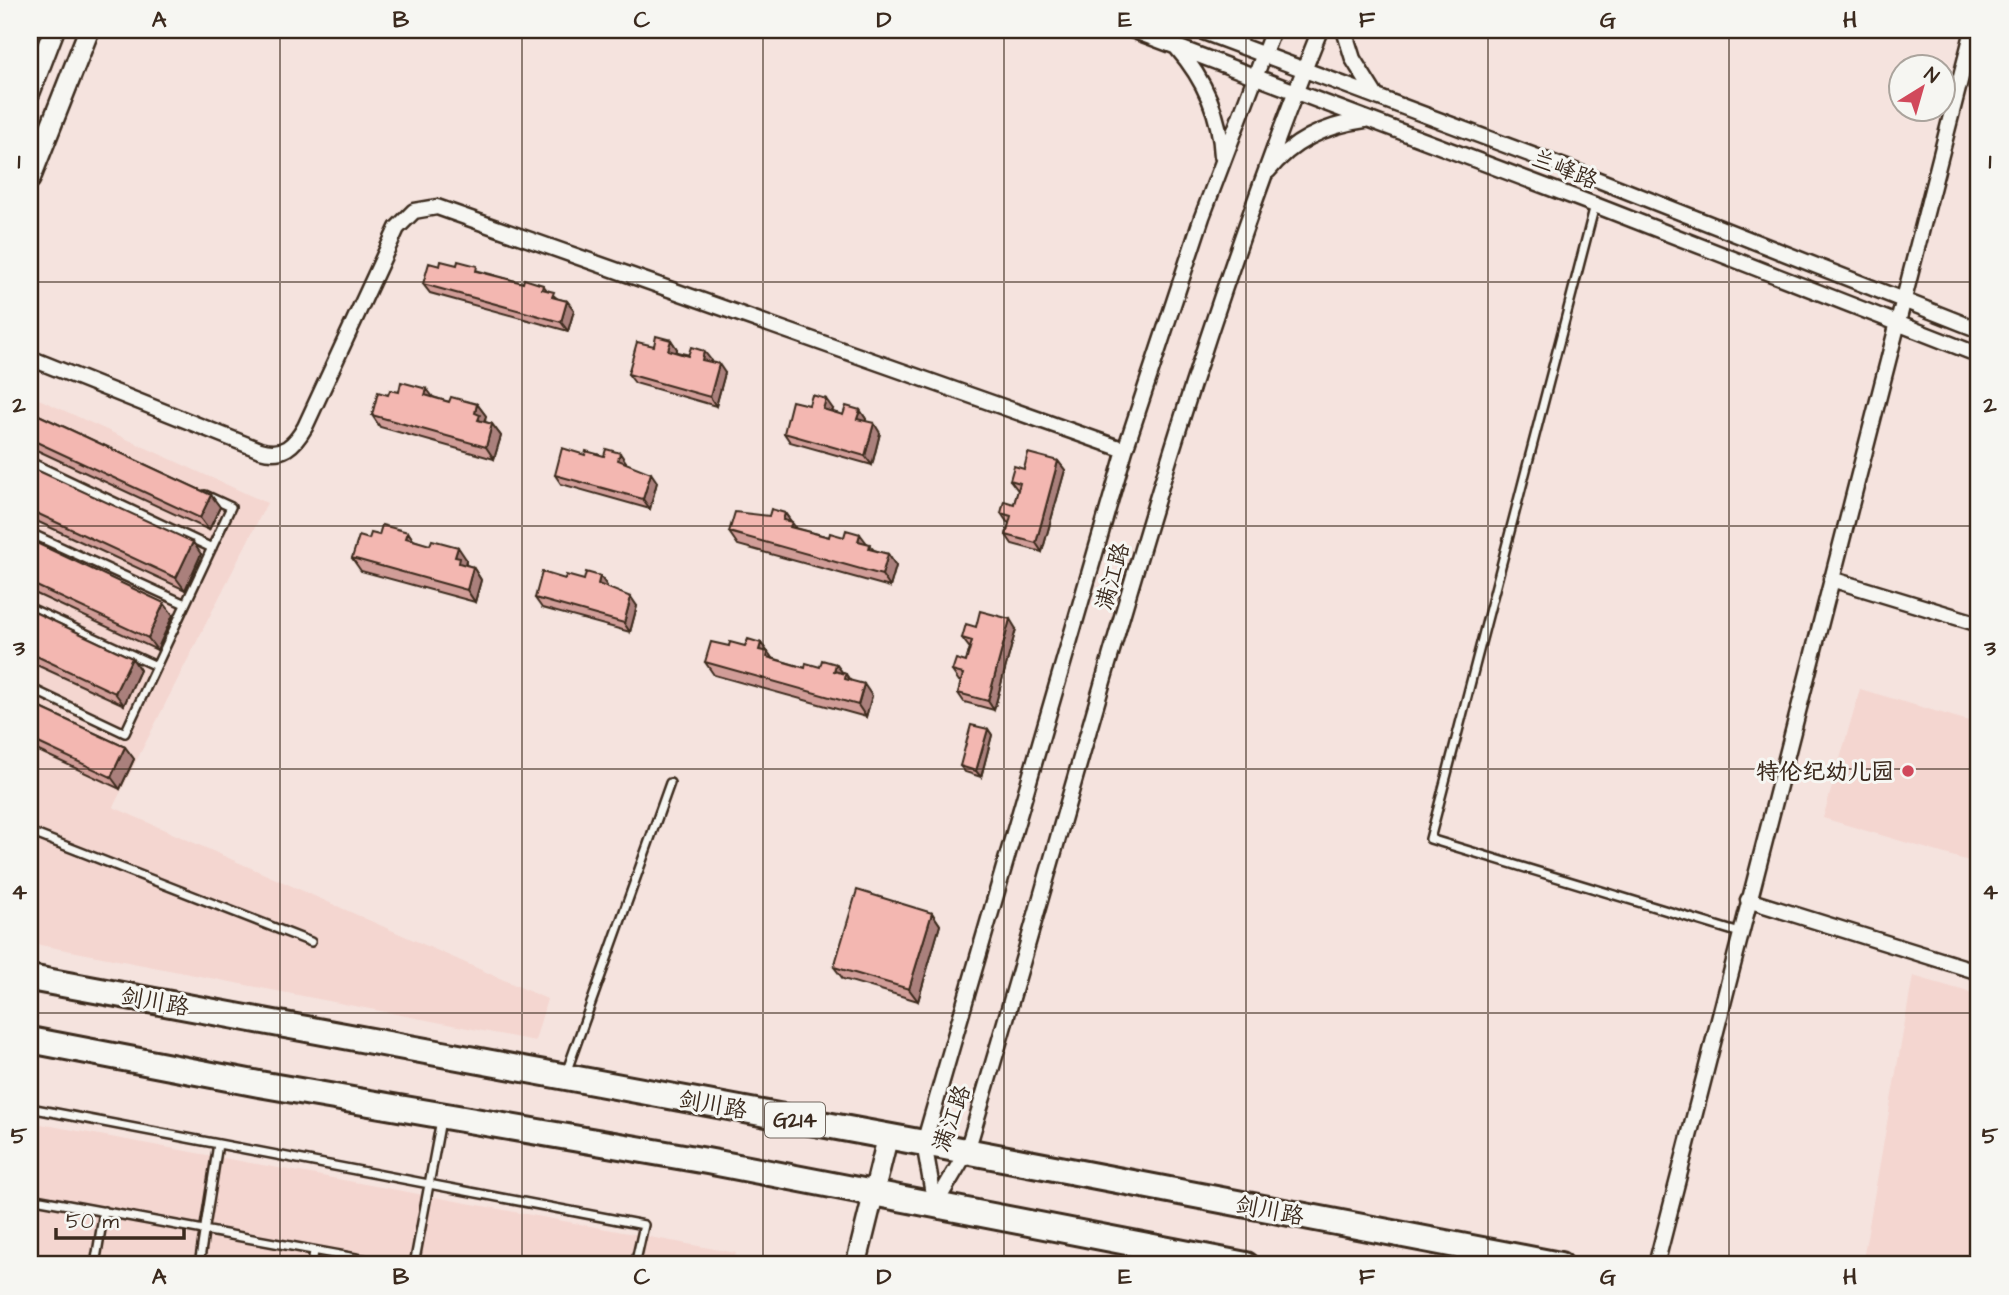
<svg xmlns="http://www.w3.org/2000/svg" width="2009" height="1295" font-family="'Architects Daughter','LXGW WenKai TC',sans-serif">
<style>
.built{fill:#f4d6d0}
.lines{fill:none;stroke-linecap:round;stroke-linejoin:round}
.service-casing{stroke:#3b2a1e;stroke-width:12}
.minor-casing{stroke:#3b2a1e;stroke-width:19}
.tertiary-casing{stroke:#3b2a1e;stroke-width:24}
.trunk-casing{stroke:#3b2a1e;stroke-width:30}
.service{stroke:#f6f6f2;stroke-width:7}
.minor{stroke:#f6f6f2;stroke-width:14}
.tertiary{stroke:#f6f6f2;stroke-width:19}
.trunk{stroke:#f6f6f2;stroke-width:24}
.wall{fill:#d19d98;stroke:#3b2a1e;stroke-width:2}
.shaded-wall{fill:#aa807c;stroke:#3b2a1e;stroke-width:2}
.building{fill:#f3b7b1;stroke:#3b2a1e;stroke-width:2}
.grid{fill:none;stroke:#3b2a1e;stroke-width:2;stroke-opacity:0.55}
.poi-dot{fill:#d1495b;stroke:#f6f6f2;stroke-width:2.5}
.labels{text-anchor:middle;stroke-width:6;stroke-linejoin:round;paint-order:stroke}
.shield{fill:#f6f6f2;stroke:#73675e;stroke-width:2}
.shield-label{font-size:21px;font-weight:bold;fill:#3b2a1e}
.street-label{font-size:23px;fill:#3b2a1e;stroke:#f6f6f2}
.poi-label{font-size:23px;font-weight:bold;fill:#3b2a1e;stroke:#f6f6f2;text-anchor:end}
.neatline{fill:none;stroke:#3b2a1e;stroke-width:2.5}
.grid-label{font-size:23px;text-anchor:middle;font-weight:bold;fill:#3b2a1e}
</style>
<rect width="100%" height="100%" fill="#f5e3de"/>
<filter id="ink" filterUnits="userSpaceOnUse"><feTurbulence type="fractalNoise" baseFrequency=".0143" numOctaves="2"/><feDisplacementMap in="SourceGraphic" scale="14" xChannelSelector="R" yChannelSelector="G"/><feConvolveMatrix kernelMatrix="1 2 1 2 8 2 1 2 1" color-interpolation-filters="sRGB"/></filter>
<g filter="url(#ink)">
<path class="built" d="M30 395 267 503 113 807 547 999 535 1041 30 943Z
M1860 689 1979 724V864L1823 818Z
M1913 976 1979 995V1265H1862Z
M30 1122 736 1253 732 1265H30Z"/>
<g class="lines">
<g class="service-casing">
<path id="service" d="M1595 205 1430 839 1740 933
M30 462 212 548
M30 533 185 604
M30 608 156 666
M30 688 125 733 231 507 205 495
M30 832 311 942
M30 1060 33 1045
M566 1073 670 783
M30 1108 644 1225 635 1265
M30 1198 394 1265
M95 1265 104 1211
M199 1265 218 1144
M312 1265 314 1251
M414 1265 441 1120"/>
</g>
<g class="minor-casing">
<path id="minor" d="M1132 30 1595 205 1979 355
M1198 30 1591 177 1979 330
M1344 30 1353 59 1376 96
M1177 48C1204 79 1220 114 1222 156
M1268 171C1293 140 1327 125 1365 120
M30 358 260 450C283 457 294 446 305 427L397 228 414 211 437 207 1125 450
M1831 579 1979 624
M1748 900 1979 972
M935 1205 967 1151C1080 776 1173 393 1320 30
M935 1205 924 1143 1125 450 1202 217 1273 30
M1656 1265 1973 30"/>
</g>
<g class="tertiary-casing">
<path id="tertiary" d="M30 92 54 30
M30 179 89 30
M856 1265 888 1136"/>
</g>
<g class="trunk-casing">
<path id="trunk" d="M30 978 924 1143 1560 1265
M30 1040 259 1084 707 1161 1246 1265"/>
</g>
<use href="#service" class="service"/>
<use href="#minor" class="minor"/>
<use href="#tertiary" class="tertiary"/>
<use href="#trunk" class="trunk"/>
</g>
<path class="wall" d="M457 265 523 283 543 285 547 290 558 299 567 301 574 310 568 331 430 293 423 284 440 266Z
M671 340 677 349V352L711 360 710 362 725 373 716 406 635 383 628 374Z
M399 392 433 397 449 402 477 404 486 416 485 422 492 424 501 436 494 459 380 427 372 415 388 395Z
M809 405 833 409 832 412 843 415 860 410 866 419V421L880 433 872 465 790 442 784 433Z
M30 411 211 495 220 507 209 530 30 447Z
M585 455 626 462V463L657 482 650 509 561 484 555 475Z
M1058 461 1065 470 1042 552 1012 544 1006 535 1009 523 1007 522 1001 513 1014 504 1018 490 1017 489 1010 480 1024 469Z
M30 468 201 554 185 590 30 518Z
M785 513 796 528 829 537 867 543 874 550 888 554 896 566 890 587 738 545 729 532 769 516Z
M408 532 413 540 466 559V565L473 567 481 580 475 602 361 571 352 558 369 539 379 535Z
M30 540 173 615 157 650 30 591Z
M600 576 607 586 606 587 637 606 630 632 542 608 535 598 565 579 584 580Z
M30 610 132 658 140 670 124 705 30 662Z
M976 627 1016 629 994 710 964 702 958 693 961 681H959L952 671 966 662 970 648 969 647 962 638Z
M761 643 772 658 805 668 820 667 836 664 843 673 846 674 850 680 872 696 866 717 714 675 705 662 729 646H745Z
M30 703 125 747 134 759 120 789 30 747Z
M988 729 992 735 981 777 965 772 960 766Z
M932 913 940 925 918 1001 843 979 834 967Z"/>
<path class="shaded-wall" d="M567 301 574 310 568 331 561 322Z
M671 340 677 349 675 359 668 350Z
M704 351 711 360 709 369 702 360Z
M719 364 725 373 716 406 710 397Z
M427 389 436 401 425 395Z
M826 399 833 409 830 419 823 409Z
M477 404 486 416 484 421 488 427 487 432 475 413Z
M860 410 866 419 864 428 857 419Z
M874 423 880 433 872 465 865 456Z
M492 424 501 436 494 459 486 447Z
M620 453 626 462 624 469 618 460Z
M1058 461 1065 470 1042 552 1036 543Z
M651 473 657 482 650 509 643 499Z
M211 495 220 507 209 530 200 518Z
M785 513 800 535 783 520Z
M408 532 416 544 406 538Z
M860 534 869 546 858 541Z
M193 542 201 554 185 590 176 578Z
M458 547 466 559 465 565 469 570 459 563 455 557Z
M888 554 896 566 890 587 882 575Z
M473 567 481 580 475 602 467 590Z
M600 576 607 586 604 593 598 584Z
M631 597 637 606 630 632 624 623Z
M164 603 173 615 157 650 148 638Z
M1010 619 1016 629 994 710 988 701Z
M761 643 770 655 776 665 759 650Z
M132 658 140 670 124 705 115 693Z
M836 664 845 676 834 671Z
M864 684 872 696 866 717 858 705Z
M988 729 992 735 981 777 976 771Z
M125 747 134 759 120 789 111 777Z
M932 913 940 925 918 1001 909 989Z"/>
<path class="building" d="M441 261 457 265 458 261 477 266 476 271 523 283 524 279 543 285 542 289 554 292 552 297 567 301 561 322 423 284 429 263 440 266Z
M656 336 671 340 668 350 688 356 691 347 704 351 702 360 719 364 710 397 628 374 637 342 654 346Z
M401 382 427 389 425 395 449 402 451 397 477 404 475 413 480 415 478 420 492 424 486 447 372 415 378 392 388 395 390 390 399 392Z
M812 395 826 399 823 409 843 415 846 406 860 410 857 419 874 423 865 456 784 433 792 401 809 405Z
M30 411 211 495 200 518 30 439Z
M562 448 585 455 586 451 604 456 606 449 620 453 618 460 651 473 643 499 555 475Z
M1028 453 1058 461 1036 543 1006 535 1011 516 1001 513 1004 501 1014 504 1020 483 1010 480 1014 466 1024 469Z
M30 467 193 542 176 578 30 510Z
M771 509 785 513 783 520 792 522 790 527 829 537 830 533 844 537 846 530 860 534 858 541 870 544 869 549 888 554 882 575 729 532 735 512 769 516Z
M382 525 408 532 406 538 430 545 432 540 458 547 455 557 460 558 459 563 473 567 467 590 352 558 359 536 369 539 371 533 379 535Z
M30 540 164 603 148 638 30 583Z
M542 572 565 579 566 575 584 580 586 572 600 576 598 584 631 597 624 623 535 598Z
M30 610 132 658 115 693 30 653Z
M980 611 1010 619 988 701 958 693 963 674 952 671 956 659 966 662 972 641 962 638 966 624 976 627Z
M748 639 761 643 759 650 768 652 767 657 805 668 806 663 820 667 822 660 836 664 834 671 846 674 845 679 864 684 858 705 705 662 711 642 729 646 730 642 745 646Z
M30 703 125 747 111 777 30 739Z
M971 725 988 729 976 771 960 766Z
M857 890 932 913 909 989 834 967Z"/>
</g>
<path class="grid" d="M280 30V1265M522 30V1265M763 30V1265M1004 30V1265M1246 30V1265M1488 30V1265M1729 30V1265M30 282H1979M30 526H1979M30 769H1979M30 1013H1979"/>
<circle class="poi-dot" cx="1908" cy="771" r="7"/>
<g class="labels">
<rect class="shield" x="765" y="1102.5" width="60" height="35" rx="5"/>
<g class="shield-label">
<text x="795" y="1127">G214</text>
</g>
<g class="street-label">
<text transform="translate(1565 169) rotate(21)" y="8">兰峰路</text>
<text transform="translate(1112 576) rotate(-74)" y="8">满江路</text>
<text transform="translate(155 1001) rotate(10)" y="8">剑川路</text>
<text transform="translate(713 1104) rotate(10)" y="8">剑川路</text>
<text transform="translate(951 1118) rotate(-70)" y="8">满江路</text>
<text transform="translate(1270 1210) rotate(11)" y="8">剑川路</text>
</g>
<g class="poi-label">
<text x="1894" y="779">特伦纪幼儿园</text>
</g>
</g>
<rect width="2009" height="1295" fill="none" stroke="#f6f6f2" stroke-width="77"/>
<g transform="translate(1922 88) rotate(37)"><circle r="33" fill="#f6f6f2" stroke="#aba49d" stroke-width="2"/>
<path d="M0-5L12 26L0 18L-12 26Z" fill="#d1495b"/>
<text y="-10" font-size="19" font-weight="bold" text-anchor="middle" fill="#3b2a1e">N</text>
</g>
<path d="M56 1228v10h128v-10" fill="none" stroke="#3b2a1e" stroke-width="3.5"/>
<text x="66" y="1228" font-size="21" fill="#3b2a1e" stroke="#f6f6f2" stroke-width="5" paint-order="stroke">50 m</text>
<rect x="38" y="38" width="1932" height="1218" class="neatline"/>
<g class="grid-label">
<text x="159" y="27">A</text>
<text x="401" y="27">B</text>
<text x="642" y="27">C</text>
<text x="884" y="27">D</text>
<text x="1125" y="27">E</text>
<text x="1367" y="27">F</text>
<text x="1608" y="27">G</text>
<text x="1850" y="27">H</text>
<text x="19" y="168">1</text>
<text x="1990" y="168">1</text>
<text x="19" y="412">2</text>
<text x="1990" y="412">2</text>
<text x="19" y="655">3</text>
<text x="1990" y="655">3</text>
<text x="19" y="899">4</text>
<text x="1990" y="899">4</text>
<text x="19" y="1143">5</text>
<text x="1990" y="1143">5</text>
<text x="159" y="1284">A</text>
<text x="401" y="1284">B</text>
<text x="642" y="1284">C</text>
<text x="884" y="1284">D</text>
<text x="1125" y="1284">E</text>
<text x="1367" y="1284">F</text>
<text x="1608" y="1284">G</text>
<text x="1850" y="1284">H</text>
</g>
</svg>
